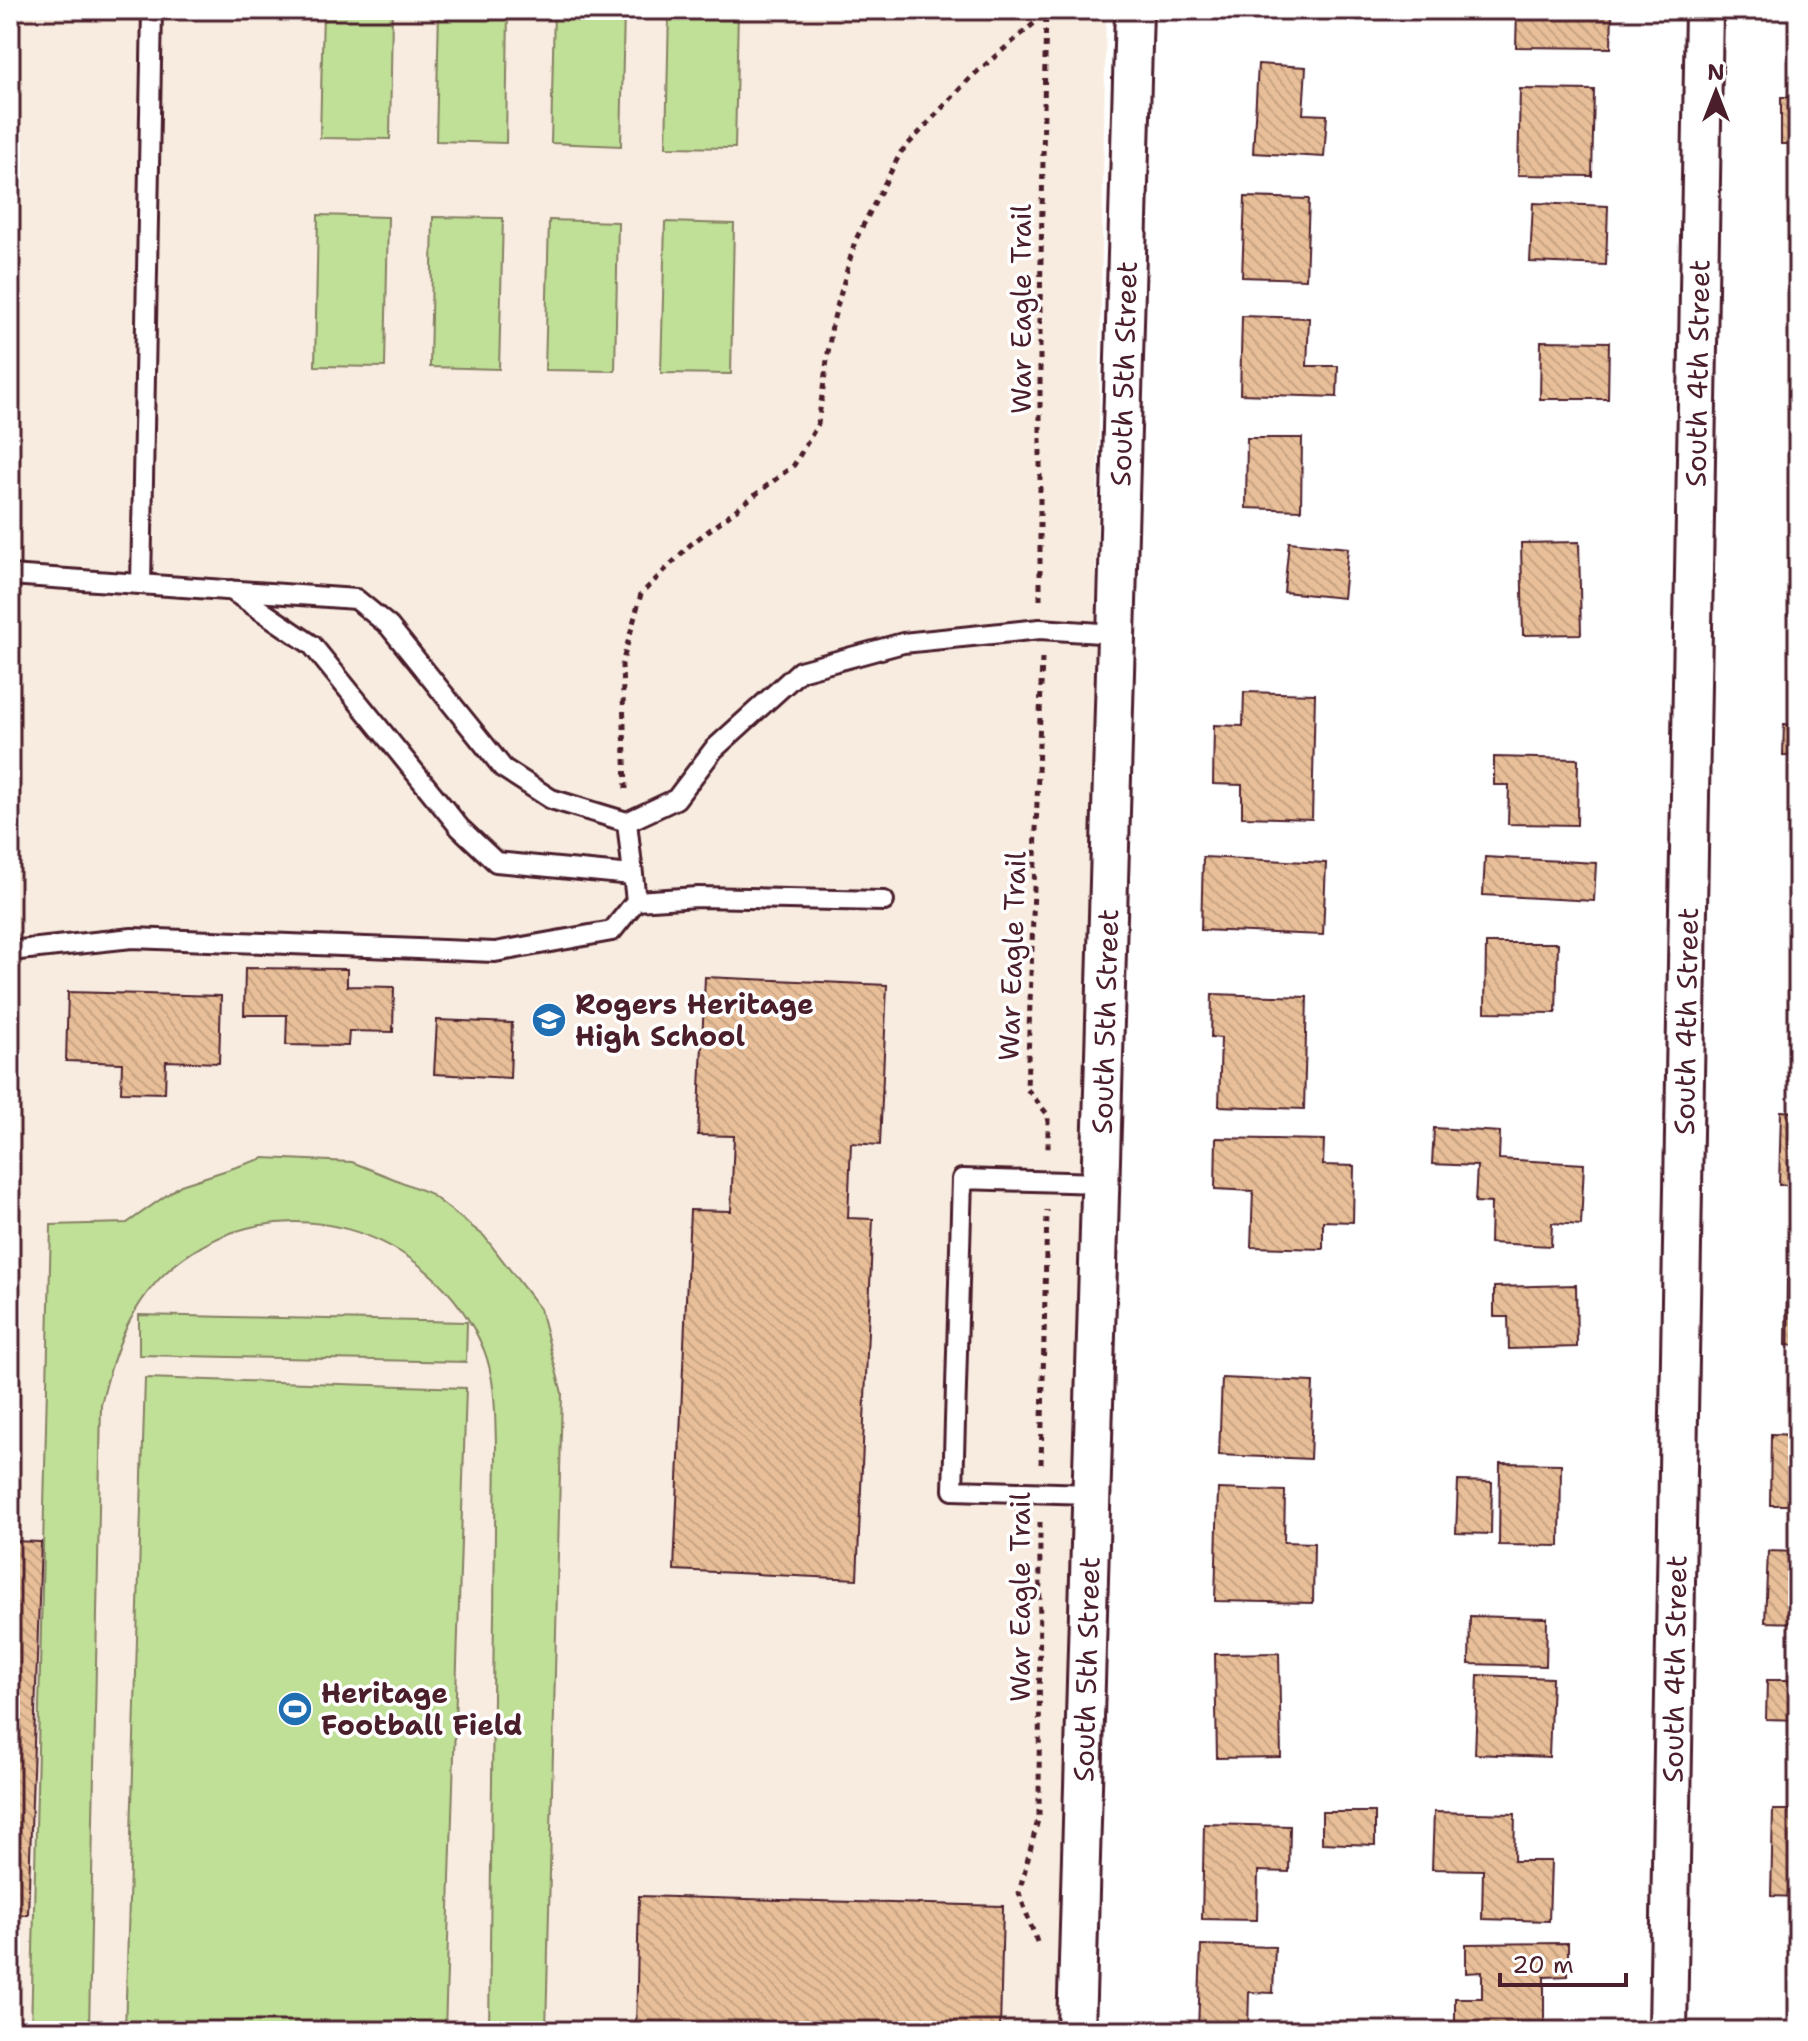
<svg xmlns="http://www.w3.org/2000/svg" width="1808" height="2041" font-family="'Shantell Sans',sans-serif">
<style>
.built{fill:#f8ece0}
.garden{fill:#c0e098;stroke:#858062;stroke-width:2}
.building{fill:url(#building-back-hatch);stroke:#4a1f2b;stroke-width:2}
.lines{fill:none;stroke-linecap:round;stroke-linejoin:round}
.service-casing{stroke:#4a1f2b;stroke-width:24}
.minor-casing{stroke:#4a1f2b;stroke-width:42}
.path{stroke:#4a1f2b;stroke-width:5;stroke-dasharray:6 6;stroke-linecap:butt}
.service{stroke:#fff;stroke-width:18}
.minor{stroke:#fff;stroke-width:36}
.labels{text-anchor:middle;stroke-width:7;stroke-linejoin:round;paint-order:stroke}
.street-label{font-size:28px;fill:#4a1f2b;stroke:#fff}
.poi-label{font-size:28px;font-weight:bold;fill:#4a1f2b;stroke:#fff;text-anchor:start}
</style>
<defs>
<pattern id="building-back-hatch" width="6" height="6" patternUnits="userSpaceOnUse" patternTransform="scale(2)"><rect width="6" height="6" fill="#e8bf98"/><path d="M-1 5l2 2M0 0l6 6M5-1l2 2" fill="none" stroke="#c8a483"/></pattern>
</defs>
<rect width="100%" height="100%" fill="#fff"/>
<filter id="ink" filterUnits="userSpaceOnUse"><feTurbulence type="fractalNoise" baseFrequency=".0125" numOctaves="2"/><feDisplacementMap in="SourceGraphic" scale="16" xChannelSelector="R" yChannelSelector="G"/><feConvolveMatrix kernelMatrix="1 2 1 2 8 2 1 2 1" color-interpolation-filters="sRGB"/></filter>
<g filter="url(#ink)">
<path class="built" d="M10 10H1106L1071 2031H10Z"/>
<path class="garden" d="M323 10H392L390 139 320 138Z
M439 10H508L506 143 436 141Z
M554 10H624L621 146 551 143Z
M669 10H738L735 148 666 147Z
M318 215 388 217 385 367 315 366Z
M433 217 503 218 499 369 430 367Z
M549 220 618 222 615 371 545 370Z
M665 222 734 224 731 374 661 373Z
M264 1158 352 1162 429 1193 484 1236 540 1309 562 1393 546 2031H489L496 1446C495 1414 496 1381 484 1350 433 1227 277 1179 172 1267 130 1302 113 1354 101 1405L89 2031H31L51 1225 127 1223 181 1185Z
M139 1315 467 1322 466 1362 139 1355Z
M145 1378 466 1388 445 2031H125Z"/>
<path class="building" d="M1246 10H1322V14L1246 13Z
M1517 10H1612L1611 48 1516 47Z
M1258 64 1306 67 1303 114 1327 115 1324 157 1253 153Z
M1520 89 1594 90 1592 176 1518 175Z
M1781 97H1798V144H1781Z
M1245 197 1309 199 1306 279 1242 277Z
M1533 203 1608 206 1606 265 1530 262Z
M1795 217H1798V322H1793Z
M1242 316 1309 318 1307 366H1338L1337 397 1240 394Z
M1541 341 1609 342 1608 399H1540Z
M1794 349H1798V449H1792Z
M1247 438H1302L1301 510 1246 508Z
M1795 489H1798V604H1793Z
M1289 542 1348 548 1343 598 1284 592Z
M1579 542 1581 634 1523 635 1521 543Z
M1244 692 1315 694 1312 819 1242 817V785L1213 784 1214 725 1243 726Z
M1784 724 1798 725V756L1783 755Z
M1494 757 1578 759 1577 825 1508 824 1509 785H1494Z
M1791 782H1798V886H1788Z
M1203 857 1326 863 1323 935 1201 930Z
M1485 857 1596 863 1594 901 1483 895Z
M1486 943H1558L1556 1013 1485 1012Z
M1792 952 1798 953V987H1791Z
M245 968 347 969V986L394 987 393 1032 349 1031 348 1046 286 1045 287 1015H244Z
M705 977 887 985 880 1145 851 1143 848 1218 873 1219 857 1579 674 1570 690 1210 731 1211 734 1136 698 1135Z
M68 992 221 996 219 1063 166 1061 165 1093 121 1092 122 1063 66 1061Z
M1212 994 1307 997 1304 1109 1219 1106 1221 1038 1211 1037Z
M437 1020 512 1023 510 1078 434 1074Z
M1781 1111 1798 1112V1185H1779Z
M1434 1128 1500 1132 1499 1159 1584 1164 1581 1225 1552 1223 1551 1246 1490 1243 1491 1203 1475 1202 1477 1166 1432 1164Z
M1216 1138 1324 1140 1323 1165 1354 1166 1353 1222 1323 1221V1249L1251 1247 1253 1191 1215 1189Z
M1787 1280 1798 1281V1346L1786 1345Z
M1576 1285 1577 1347 1509 1349 1508 1317H1494V1287Z
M1222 1378 1313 1382 1310 1459 1219 1455Z
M1771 1434 1798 1435V1505H1770Z
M1500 1463 1561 1464 1560 1546 1499 1545Z
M1458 1481 1492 1482 1491 1534 1456 1533Z
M1218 1489 1285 1491 1284 1542 1314 1543 1313 1603 1215 1601Z
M10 1541 41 1542 28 1915H10Z
M1768 1551 1798 1552V1623L1765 1622Z
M1470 1616 1547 1618 1546 1666 1469 1664Z
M1279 1653 1281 1757 1217 1758 1215 1654Z
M1796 1667H1798V1720L1766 1719 1767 1680H1796Z
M1478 1675 1552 1678 1549 1757 1475 1754Z
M1773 1810H1798V1897L1771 1896Z
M1322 1812H1375V1845L1322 1843Z
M1434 1812 1515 1814 1514 1861H1551L1549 1921 1482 1919 1483 1870 1432 1869Z
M1204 1824 1290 1826 1289 1872 1258 1871 1257 1920 1202 1919Z
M639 1896 1003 1906 1000 2031H636Z
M1568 1943V1976L1544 1977V2031H1455V1998H1482V1972L1466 1973V1944Z
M1201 1945 1275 1947 1273 1993 1249 1992 1248 2031H1198Z"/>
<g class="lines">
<g class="service-casing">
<path id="service" d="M10 575 356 599 389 626 503 768 551 799 627 822 676 799 714 749 800 671 903 643 1040 629 1115 634
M141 584 152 10
M231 590 312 645 460 828 496 862 632 875
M636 901 698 897 884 901
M10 951 132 938 495 952 612 931 636 901 627 822
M1091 1494 953 1490 962 1179 1100 1183"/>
</g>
<g class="minor-casing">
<g id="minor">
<path id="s1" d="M1076 2031 1134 10"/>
<path id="s2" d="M1668 2031 1704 10"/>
</g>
</g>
<path class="path" d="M1040 600V308L1046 10
M1042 658 1027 1089 1048 1115V1152
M626 789 622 664 641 594 690 545 794 465 818 424 832 325 855 241 901 152 971 77 1045 14
M1041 1464 1047 1210
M1037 1942 1019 1893 1039 1816 1040 1522"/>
<use href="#service" class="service"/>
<use href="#minor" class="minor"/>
</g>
</g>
<defs>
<g id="school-disc" transform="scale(1.8)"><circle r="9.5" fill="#1f6fb2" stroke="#fff"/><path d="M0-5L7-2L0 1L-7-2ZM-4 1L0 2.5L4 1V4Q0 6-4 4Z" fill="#fff"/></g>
<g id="stadium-disc" transform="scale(1.8)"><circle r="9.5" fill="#1f6fb2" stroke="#fff"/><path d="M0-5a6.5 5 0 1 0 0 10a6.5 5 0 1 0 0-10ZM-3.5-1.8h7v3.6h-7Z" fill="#fff"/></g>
</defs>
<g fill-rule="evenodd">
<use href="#school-disc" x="549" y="1020"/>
<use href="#stadium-disc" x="295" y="1709"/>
</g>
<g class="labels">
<g class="street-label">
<text transform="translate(1021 309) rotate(-90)" y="10">War Eagle Trail</text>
<text dy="10" stroke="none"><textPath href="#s1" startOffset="1658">South 5th Street</textPath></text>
<text dy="10" stroke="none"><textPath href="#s2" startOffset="1658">South 4th Street</textPath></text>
<text transform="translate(1012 956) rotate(-88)" y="10">War Eagle Trail</text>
<text dy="10" stroke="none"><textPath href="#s1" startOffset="1010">South 5th Street</textPath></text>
<text dy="10" stroke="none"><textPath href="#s2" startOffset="1010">South 4th Street</textPath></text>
<text transform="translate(1020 1597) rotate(-90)" y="10">War Eagle Trail</text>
<text dy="10" stroke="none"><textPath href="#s1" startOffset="362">South 5th Street</textPath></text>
<text dy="10" stroke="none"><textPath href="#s2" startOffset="362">South 4th Street</textPath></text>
</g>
<g class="poi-label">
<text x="575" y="1014">Rogers Heritage<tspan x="575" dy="32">High School</tspan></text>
<text x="321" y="1703">Heritage<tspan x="321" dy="32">Football Field</tspan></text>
</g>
</g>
<rect width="1808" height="2041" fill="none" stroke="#fff" stroke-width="40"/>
<rect x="20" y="20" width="1768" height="2001" fill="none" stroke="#4a1f2b" stroke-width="3" filter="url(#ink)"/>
<g transform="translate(1716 92)" stroke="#ffffff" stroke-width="6" paint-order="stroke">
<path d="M0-6L14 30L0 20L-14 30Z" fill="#4a1f2b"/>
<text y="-12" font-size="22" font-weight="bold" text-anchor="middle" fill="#4a1f2b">N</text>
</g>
<path d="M1500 1973v12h126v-12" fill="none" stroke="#4a1f2b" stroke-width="4"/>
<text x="1512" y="1973" font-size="24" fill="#4a1f2b" stroke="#ffffff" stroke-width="6" paint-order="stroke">20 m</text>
</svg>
